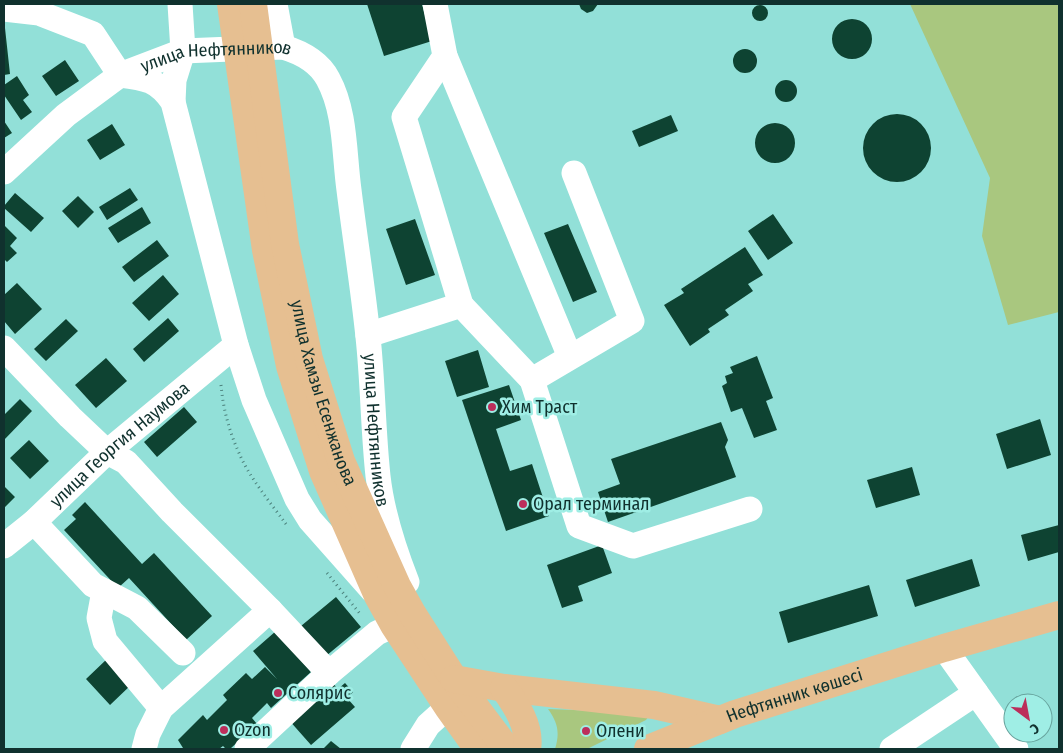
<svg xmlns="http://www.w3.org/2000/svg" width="1063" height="753" font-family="'Fira Sans Condensed',sans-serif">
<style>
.green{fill:#a9c77f}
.building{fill:#0e4332}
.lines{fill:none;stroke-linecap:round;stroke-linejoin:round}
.path{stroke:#4b807b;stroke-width:3;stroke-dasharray:1 4;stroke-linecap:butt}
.minor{stroke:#fff;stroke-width:25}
.major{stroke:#e6bf91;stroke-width:28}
.poi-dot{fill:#bc2e5b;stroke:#9feee5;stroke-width:2}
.labels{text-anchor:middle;stroke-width:5;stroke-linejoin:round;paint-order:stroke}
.street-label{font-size:18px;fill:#10312e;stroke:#9feee5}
.poi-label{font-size:18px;fill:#10312e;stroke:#9feee5;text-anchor:start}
</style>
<rect width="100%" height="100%" fill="#92e0d8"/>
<path class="green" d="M910 4H1059V312L1008 325 982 236 990 178Z
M548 709 651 713 646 720 587 749H555C560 733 558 723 548 709Z"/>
<path class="building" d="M367 4H422L432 41 384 56Z
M579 4H598L593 11 587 13 581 9Z
M752 13a8 8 0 1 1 16 0a8 8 0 1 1-16 0Z
M832 39a20 20 0 1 1 40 0a20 20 0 1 1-40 0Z
M4 28H5L10 74 4 75Z
M733 61a12 12 0 1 1 24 0a12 12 0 1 1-24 0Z
M65 60 79 81 56 96 42 76Z
M17 76 29 95 23 100 32 112 21 120 4 95V85Z
M775 91a11 11 0 1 1 22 0a11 11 0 1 1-22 0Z
M863 148a34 34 0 1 1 68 0a34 34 0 1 1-68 0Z
M671 115 678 131 639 147 632 131Z
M4 121 12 133 4 138Z
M755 143a20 20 0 1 1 40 0a20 20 0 1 1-40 0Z
M112 124 125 145 100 160 87 140Z
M130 188 138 200 107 220 99 207Z
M15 193 44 218 31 232 4 208V206Z
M78 196 94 212 78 228 62 211Z
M142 207 151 223 118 243 108 228Z
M773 214 793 243 768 260 748 231Z
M415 219 435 275 406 285 386 229Z
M568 224 597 292 573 302 544 233Z
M4 225 17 238 10 246 17 253 7 262 4 259Z
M157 240 169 256 134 282 122 267Z
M745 247 763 275 748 284 753 291 725 310 729 315 708 329 710 332 690 346 664 305 684 293 681 289Z
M163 275 179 294 149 321 132 303Z
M17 283 42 309 15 334 4 321V295Z
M168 318 179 331 144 362 133 349Z
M66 319 78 331 46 361 34 349Z
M478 350 489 387 457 397 445 361Z
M757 356 773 398 766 401 777 430 754 438 742 408 731 412 722 386 727 383 725 376 733 373 730 367Z
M106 358 127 381 96 408 75 385Z
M509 385 521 420 496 429 510 471 532 464 549 516 506 531 462 400Z
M20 399 32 411 4 440V415Z
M184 407 197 422 157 457 144 442Z
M1040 419 1051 455 1007 469 996 434Z
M721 422 728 440 725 447 736 477 608 522 598 492 620 484 611 459Z
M29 440 49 461 30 479 10 458Z
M912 467 920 495 876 508 867 480Z
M4 486 15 497 4 508Z
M85 502 142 564 154 553 212 616 186 640 129 578 118 588 64 530 76 519 72 515Z
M1059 525V552L1028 561 1021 535Z
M602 545 612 573 578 586 583 601 562 608 547 565Z
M972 559 980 586 915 607 906 580Z
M869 585 878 616 788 643 779 612Z
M336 597 361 627 326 656 301 626Z
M276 631 311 672 271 708 267 703 252 718 257 724 230 749H226L223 746 219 749H181L183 748 178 740 203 715 207 720 227 700 223 695 246 673 252 679 265 667 277 679 253 651Z
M108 658 132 684 110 705 86 679Z
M331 681 338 689 345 683 353 692 347 698 355 707 311 745 288 719Z
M331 741 341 749H323Z"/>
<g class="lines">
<path class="path" d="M221 385C223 408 229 431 239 453 249 477 270 502 286 524
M327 573 361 615"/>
<g class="minor">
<path d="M275 4 283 47"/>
<path d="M435 4 445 56 404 117 461 305"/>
<path d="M4 9 39 13 93 34 120 75"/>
<path d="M445 56 570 357"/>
<path d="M120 75C146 78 158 80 173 102L236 345 254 400 297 499 310 520 372 590"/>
<path d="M173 102 174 80 183 51 180 4"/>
<path id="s1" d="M4 172 66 115 120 75 183 51 283 47C300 52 319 62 328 79 346 112 344 154 349 190 355 239 363 288 368 337 373 383 373 430 378 476 382 512 394 549 407 582"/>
<path d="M368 335 461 305 532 380 579 526 633 546 750 509"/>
<path d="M4 348 70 417 107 452 126 462 172 512 270 610 329 673"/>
<path d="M532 380 632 321 574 173"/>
<path d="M34 522 93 585 137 608 183 653"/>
<path id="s2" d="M4 546 34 522 107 452 236 345"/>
<path d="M104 591 99 618 105 641 161 708"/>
<path d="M944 648 1016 749"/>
<path d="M144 749 148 734 161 708 270 610"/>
<path d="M247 749 329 673 377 633 394 625"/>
<path d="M413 749 428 725 448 707"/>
<path d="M892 749 976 693"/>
</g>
<g class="major">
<path d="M231 4 266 250 290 366 323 471 378 596 394 625 448 707 478 749"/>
<path id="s3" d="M253 4 285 244 309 359 341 461 397 586 412 613 454 679 507 749"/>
<path d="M454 679 504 688 654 705 720 720"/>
<path d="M504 688C516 705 531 727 527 749"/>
<path id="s4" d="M648 749 735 714 944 648 1059 615"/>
</g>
</g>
<g class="poi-dot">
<circle cx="492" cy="407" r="5"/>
<circle cx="523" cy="504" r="5"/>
<circle cx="278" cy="693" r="5"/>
<circle cx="224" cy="730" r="5"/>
<circle cx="586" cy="731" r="5"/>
</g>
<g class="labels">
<g class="street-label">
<text dy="6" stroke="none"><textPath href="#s1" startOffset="251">улица Нефтянников</textPath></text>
<text dy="6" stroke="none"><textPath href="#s3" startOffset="396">улица Хамзы Есенжанова</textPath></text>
<text dy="6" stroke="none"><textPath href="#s1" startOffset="731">улица Нефтянников</textPath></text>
<text dy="6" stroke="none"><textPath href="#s2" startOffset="154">улица Георгия Наумова</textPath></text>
<text dy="6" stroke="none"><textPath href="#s4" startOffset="156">Нефтянник көшесі</textPath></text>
</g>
<g class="poi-label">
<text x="502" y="413">Хим Траст</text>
<text x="533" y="510">Орал терминал</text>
<text x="288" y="699">Солярис</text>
<text x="234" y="736">Ozon</text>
<text x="596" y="737">Олени</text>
</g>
</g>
<rect width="1063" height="753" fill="none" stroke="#10312e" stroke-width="10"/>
<g transform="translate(1028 718) rotate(148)"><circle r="24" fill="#9feee5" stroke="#66a29c"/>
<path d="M0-4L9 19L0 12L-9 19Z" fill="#bc2e5b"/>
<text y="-8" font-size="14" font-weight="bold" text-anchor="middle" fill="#10312e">С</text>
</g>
</svg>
